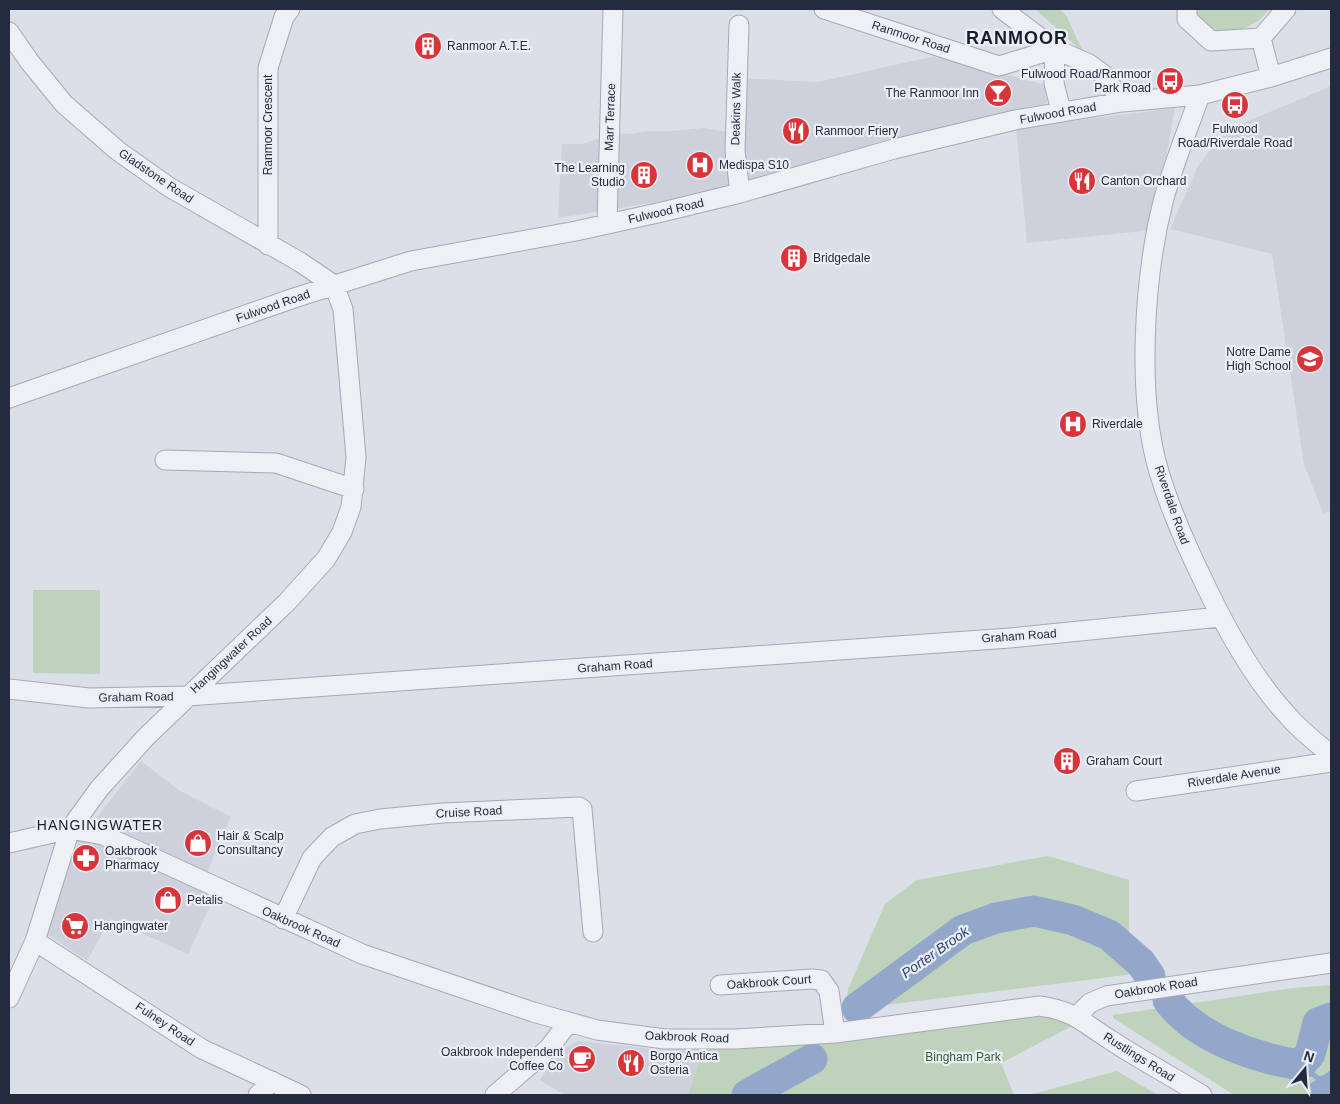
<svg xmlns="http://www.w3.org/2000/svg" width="1340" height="1104" font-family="Arial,sans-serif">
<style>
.built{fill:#cdd1dc}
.green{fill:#bfd2bc}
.water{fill:#93a7cb}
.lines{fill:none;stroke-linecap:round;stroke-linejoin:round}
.stream{stroke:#93a7cb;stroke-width:5}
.river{stroke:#93a7cb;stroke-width:31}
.minor-casing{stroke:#a4a9b4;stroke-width:21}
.minor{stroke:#eef0f5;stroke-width:19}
.labels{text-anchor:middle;stroke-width:4.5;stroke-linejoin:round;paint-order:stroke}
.street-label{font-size:12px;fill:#242b3e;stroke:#ebeef5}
.poi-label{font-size:12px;fill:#242b3e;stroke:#ebeef5;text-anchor:start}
.park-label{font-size:12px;fill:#345b30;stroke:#ebeef5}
.neighbourhood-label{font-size:14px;letter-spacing:1px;fill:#171c2f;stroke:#ebeef5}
.water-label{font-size:14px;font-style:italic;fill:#2b4475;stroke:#ebeef5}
.district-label{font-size:18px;font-weight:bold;letter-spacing:1px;fill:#171c2f;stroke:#ebeef5}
</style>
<rect width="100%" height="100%" fill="#dbdfe7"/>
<path class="built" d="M931 57 959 61 1045 85 1047 103 935 129 749 187 558 218 562 144H583L615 133 632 134 648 131H669L704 128 731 133 736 78 818 82Z
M1331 86V511L1323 513 1304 464 1272 254 1170 229 1198 166 1225 131Z
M1175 108 1153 230 1027 243 1016 128Z
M141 761 180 791 231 817 201 886 216 893 188 954 110 919 87 961 43 931 78 842Z
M578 1041 662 1050 704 1048 688 1095H565L540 1080 557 1052Z"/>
<path class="green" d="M1035 9H1059L1066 15 1083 52Z
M1189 9H1269C1257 26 1231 38 1210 27 1203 24 1196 14 1189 9Z
M33 590H100V674L33 673Z
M1048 856 1129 880V941L1158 971 845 1010 848 989 885 904 917 880Z
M1331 985V1095H1234L1113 1018V1015L1293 988Z
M1042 1010 1078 1023 1001 1063 1014 1095H688L704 1048Z
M1117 1071 1158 1095H1029Z"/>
<path class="water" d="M1331 1070V1095H1312L1310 1084Z"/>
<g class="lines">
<path class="stream" d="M1300 1065 1319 1079 1331 1076"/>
<path class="river" d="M1168 1000C1196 1038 1255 1058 1300 1065L1310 1054 1318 1023 1331 1018
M857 1008 963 930 996 918 1034 911 1073 920 1109 935 1141 963 1150 976
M747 1095 812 1059"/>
<g class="minor-casing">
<path id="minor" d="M824 9 999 66 1055 49
M1002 9 1055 49
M1187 9V19L1211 41 1261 38 1271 77
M739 25 735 151 740 193
M9 32 29 61 64 104 118 151 169 187 300 262 334 285 343 309 356 457 351 507 342 532 326 559 287 602 146 737 99 789 70 829 35 941 9 998
M1261 38 1286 9
M1200 95C1188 129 1174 163 1164 198 1144 275 1136 395 1159 472 1170 509 1186 545 1203 580 1224 625 1255 681 1289 717 1301 731 1317 743 1331 755
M1061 111 1054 83 1055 49 1089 64 1104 75 1122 102
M607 224 613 9
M268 245V68L284 17 290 9
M9 398 294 298 411 261 576 231 662 212 740 193 894 149 1015 120 1122 102 1200 95 1271 77 1331 58
M165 460 276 463 354 489
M9 689 89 698 187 696 1010 638 1220 617
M1136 791 1331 762
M9 843 70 829 103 835 362 954 533 1012 597 1030 665 1039H735L835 1033 1040 1006C1074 1011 1082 1022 1109 1039 1139 1059 1171 1076 1202 1095
M283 919 312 858 332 837 355 824 380 819 443 813 579 807 582 809 593 932
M35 941 202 1049 301 1095
M720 985 812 979 821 980 829 991 835 1033
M1077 1016 1090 1003 1106 996 1331 963
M258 1095 272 1081
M495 1095 548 1049 569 1022"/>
</g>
<use href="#minor" class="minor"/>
</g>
<defs>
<g id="building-disc" transform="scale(1.4375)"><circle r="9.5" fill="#d8343a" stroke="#ebeef5"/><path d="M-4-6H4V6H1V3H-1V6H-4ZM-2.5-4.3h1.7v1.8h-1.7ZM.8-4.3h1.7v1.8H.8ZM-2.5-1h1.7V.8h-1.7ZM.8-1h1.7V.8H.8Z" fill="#fff"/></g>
<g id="bus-disc" transform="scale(1.4375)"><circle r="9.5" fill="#d8343a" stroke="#ebeef5"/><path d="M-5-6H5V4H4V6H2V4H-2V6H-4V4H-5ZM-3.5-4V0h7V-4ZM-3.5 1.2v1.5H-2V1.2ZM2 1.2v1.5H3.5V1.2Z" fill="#fff"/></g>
<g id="bar-disc" transform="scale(1.4375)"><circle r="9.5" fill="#d8343a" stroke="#ebeef5"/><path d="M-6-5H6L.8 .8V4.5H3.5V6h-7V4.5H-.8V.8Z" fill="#fff"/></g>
<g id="restaurant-disc" transform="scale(1.4375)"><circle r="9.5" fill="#d8343a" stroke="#ebeef5"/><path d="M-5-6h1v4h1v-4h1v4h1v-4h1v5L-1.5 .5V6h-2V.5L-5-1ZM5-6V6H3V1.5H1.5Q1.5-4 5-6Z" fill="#fff"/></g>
<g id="hospital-disc" transform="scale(1.4375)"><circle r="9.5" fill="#d8343a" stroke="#ebeef5"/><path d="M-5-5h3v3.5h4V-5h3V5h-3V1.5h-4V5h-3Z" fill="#fff"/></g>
<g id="school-disc" transform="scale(1.4375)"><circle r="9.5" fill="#d8343a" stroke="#ebeef5"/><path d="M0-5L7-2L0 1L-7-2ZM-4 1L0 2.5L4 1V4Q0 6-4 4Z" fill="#fff"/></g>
<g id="shop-disc" transform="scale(1.4375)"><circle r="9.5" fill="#d8343a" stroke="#ebeef5"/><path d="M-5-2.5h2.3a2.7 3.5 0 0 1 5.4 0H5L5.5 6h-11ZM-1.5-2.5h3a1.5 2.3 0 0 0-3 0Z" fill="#fff"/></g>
<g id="pharmacy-disc" transform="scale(1.4375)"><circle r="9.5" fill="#d8343a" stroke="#ebeef5"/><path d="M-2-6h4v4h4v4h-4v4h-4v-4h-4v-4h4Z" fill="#fff"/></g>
<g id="supermarket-disc" transform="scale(1.4375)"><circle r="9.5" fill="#d8343a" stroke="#ebeef5"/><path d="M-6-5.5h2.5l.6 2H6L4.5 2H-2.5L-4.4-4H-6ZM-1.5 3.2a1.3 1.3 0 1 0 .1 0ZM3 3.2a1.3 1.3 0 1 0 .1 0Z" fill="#fff"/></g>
<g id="cafe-disc" transform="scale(1.4375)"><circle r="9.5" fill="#d8343a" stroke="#ebeef5"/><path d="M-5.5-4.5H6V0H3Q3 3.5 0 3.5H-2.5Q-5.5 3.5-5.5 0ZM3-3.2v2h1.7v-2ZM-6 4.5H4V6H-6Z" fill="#fff"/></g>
</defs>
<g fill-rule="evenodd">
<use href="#building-disc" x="428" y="46"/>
<use href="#bus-disc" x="1170" y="81"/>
<use href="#bar-disc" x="998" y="93"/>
<use href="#bus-disc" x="1235" y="105"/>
<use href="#restaurant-disc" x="796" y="131"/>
<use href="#hospital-disc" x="700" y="165"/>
<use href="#building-disc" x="644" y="175"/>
<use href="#restaurant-disc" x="1082" y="181"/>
<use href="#building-disc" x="794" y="258"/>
<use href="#school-disc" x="1310" y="359"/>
<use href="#hospital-disc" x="1073" y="424"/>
<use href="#building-disc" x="1067" y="761"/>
<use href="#shop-disc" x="198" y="843"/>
<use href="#pharmacy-disc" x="86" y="858"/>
<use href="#shop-disc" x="168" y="900"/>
<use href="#supermarket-disc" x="75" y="926"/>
<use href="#cafe-disc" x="582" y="1059"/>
<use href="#restaurant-disc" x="631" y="1063"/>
</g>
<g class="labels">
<g class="street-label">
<text transform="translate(911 37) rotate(18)" y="4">Ranmoor Road</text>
<text transform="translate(736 109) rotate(-89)" y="4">Deakins Walk</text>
<text transform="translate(1058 113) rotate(-10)" y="4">Fulwood Road</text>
<text transform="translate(610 117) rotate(-88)" y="4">Marr Terrace</text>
<text transform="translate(268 125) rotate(-90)" y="4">Ranmoor Crescent</text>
<text transform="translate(156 176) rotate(34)" y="4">Gladstone Road</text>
<text transform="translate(666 211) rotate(-13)" y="4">Fulwood Road</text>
<text transform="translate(273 306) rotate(-19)" y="4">Fulwood Road</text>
<text transform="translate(1172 505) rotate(71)" y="4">Riverdale Road</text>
<text transform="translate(1019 636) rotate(-4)" y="4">Graham Road</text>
<text transform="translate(231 655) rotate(-43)" y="4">Hangingwater Road</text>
<text transform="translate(615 666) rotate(-4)" y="4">Graham Road</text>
<text transform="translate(136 697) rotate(-1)" y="4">Graham Road</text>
<text transform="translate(1234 776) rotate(-9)" y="4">Riverdale Avenue</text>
<text transform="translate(469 812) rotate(-3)" y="4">Cruise Road</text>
<text transform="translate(301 927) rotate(24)" y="4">Oakbrook Road</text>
<text transform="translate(769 982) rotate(-4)" y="4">Oakbrook Court</text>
<text transform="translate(1156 988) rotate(-9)" y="4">Oakbrook Road</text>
<text transform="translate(165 1024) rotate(34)" y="4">Fulney Road</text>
<text transform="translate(687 1037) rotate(2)" y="4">Oakbrook Road</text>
<text transform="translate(1139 1057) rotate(32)" y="4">Rustlings Road</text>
</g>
<g class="poi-label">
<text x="447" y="50">Ranmoor A.T.E.</text>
<text x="1151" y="78" text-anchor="end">Fulwood Road/Ranmoor<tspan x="1151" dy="14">Park Road</tspan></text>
<text x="979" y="97" text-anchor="end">The Ranmoor Inn</text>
<text x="1235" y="133" text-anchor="middle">Fulwood<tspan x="1235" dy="14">Road/Riverdale Road</tspan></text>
<text x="815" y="135">Ranmoor Friery</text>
<text x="719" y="169">Medispa S10</text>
<text x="625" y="172" text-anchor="end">The Learning<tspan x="625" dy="14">Studio</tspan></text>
<text x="1101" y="185">Canton Orchard</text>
<text x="813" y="262">Bridgedale</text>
<text x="1291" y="356" text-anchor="end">Notre Dame<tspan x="1291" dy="14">High School</tspan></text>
<text x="1092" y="428">Riverdale</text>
<text x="1086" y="765">Graham Court</text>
<text x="217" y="840">Hair &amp; Scalp<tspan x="217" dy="14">Consultancy</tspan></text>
<text x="105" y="855">Oakbrook<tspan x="105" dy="14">Pharmacy</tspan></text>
<text x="187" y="904">Petalis</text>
<text x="94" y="930">Hangingwater</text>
<text x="563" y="1056" text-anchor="end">Oakbrook Independent<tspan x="563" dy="14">Coffee Co</tspan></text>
<text x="650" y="1060">Borgo Antica<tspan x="650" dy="14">Osteria</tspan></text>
</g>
<g class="park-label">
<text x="963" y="1061">Bingham Park</text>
</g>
<g class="neighbourhood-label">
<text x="100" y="830">HANGINGWATER</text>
</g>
<g class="water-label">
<text transform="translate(935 952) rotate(-35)" y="5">Porter Brook</text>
</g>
<g class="district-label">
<text x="1017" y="44">RANMOOR</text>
</g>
</g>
<rect width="1340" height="1104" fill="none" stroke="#242b3e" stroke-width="20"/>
<g transform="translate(1305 1069) rotate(18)" stroke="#ebeef5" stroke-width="4" paint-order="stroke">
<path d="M0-4L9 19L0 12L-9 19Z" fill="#242b3e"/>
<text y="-8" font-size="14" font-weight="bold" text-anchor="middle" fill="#242b3e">N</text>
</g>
</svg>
